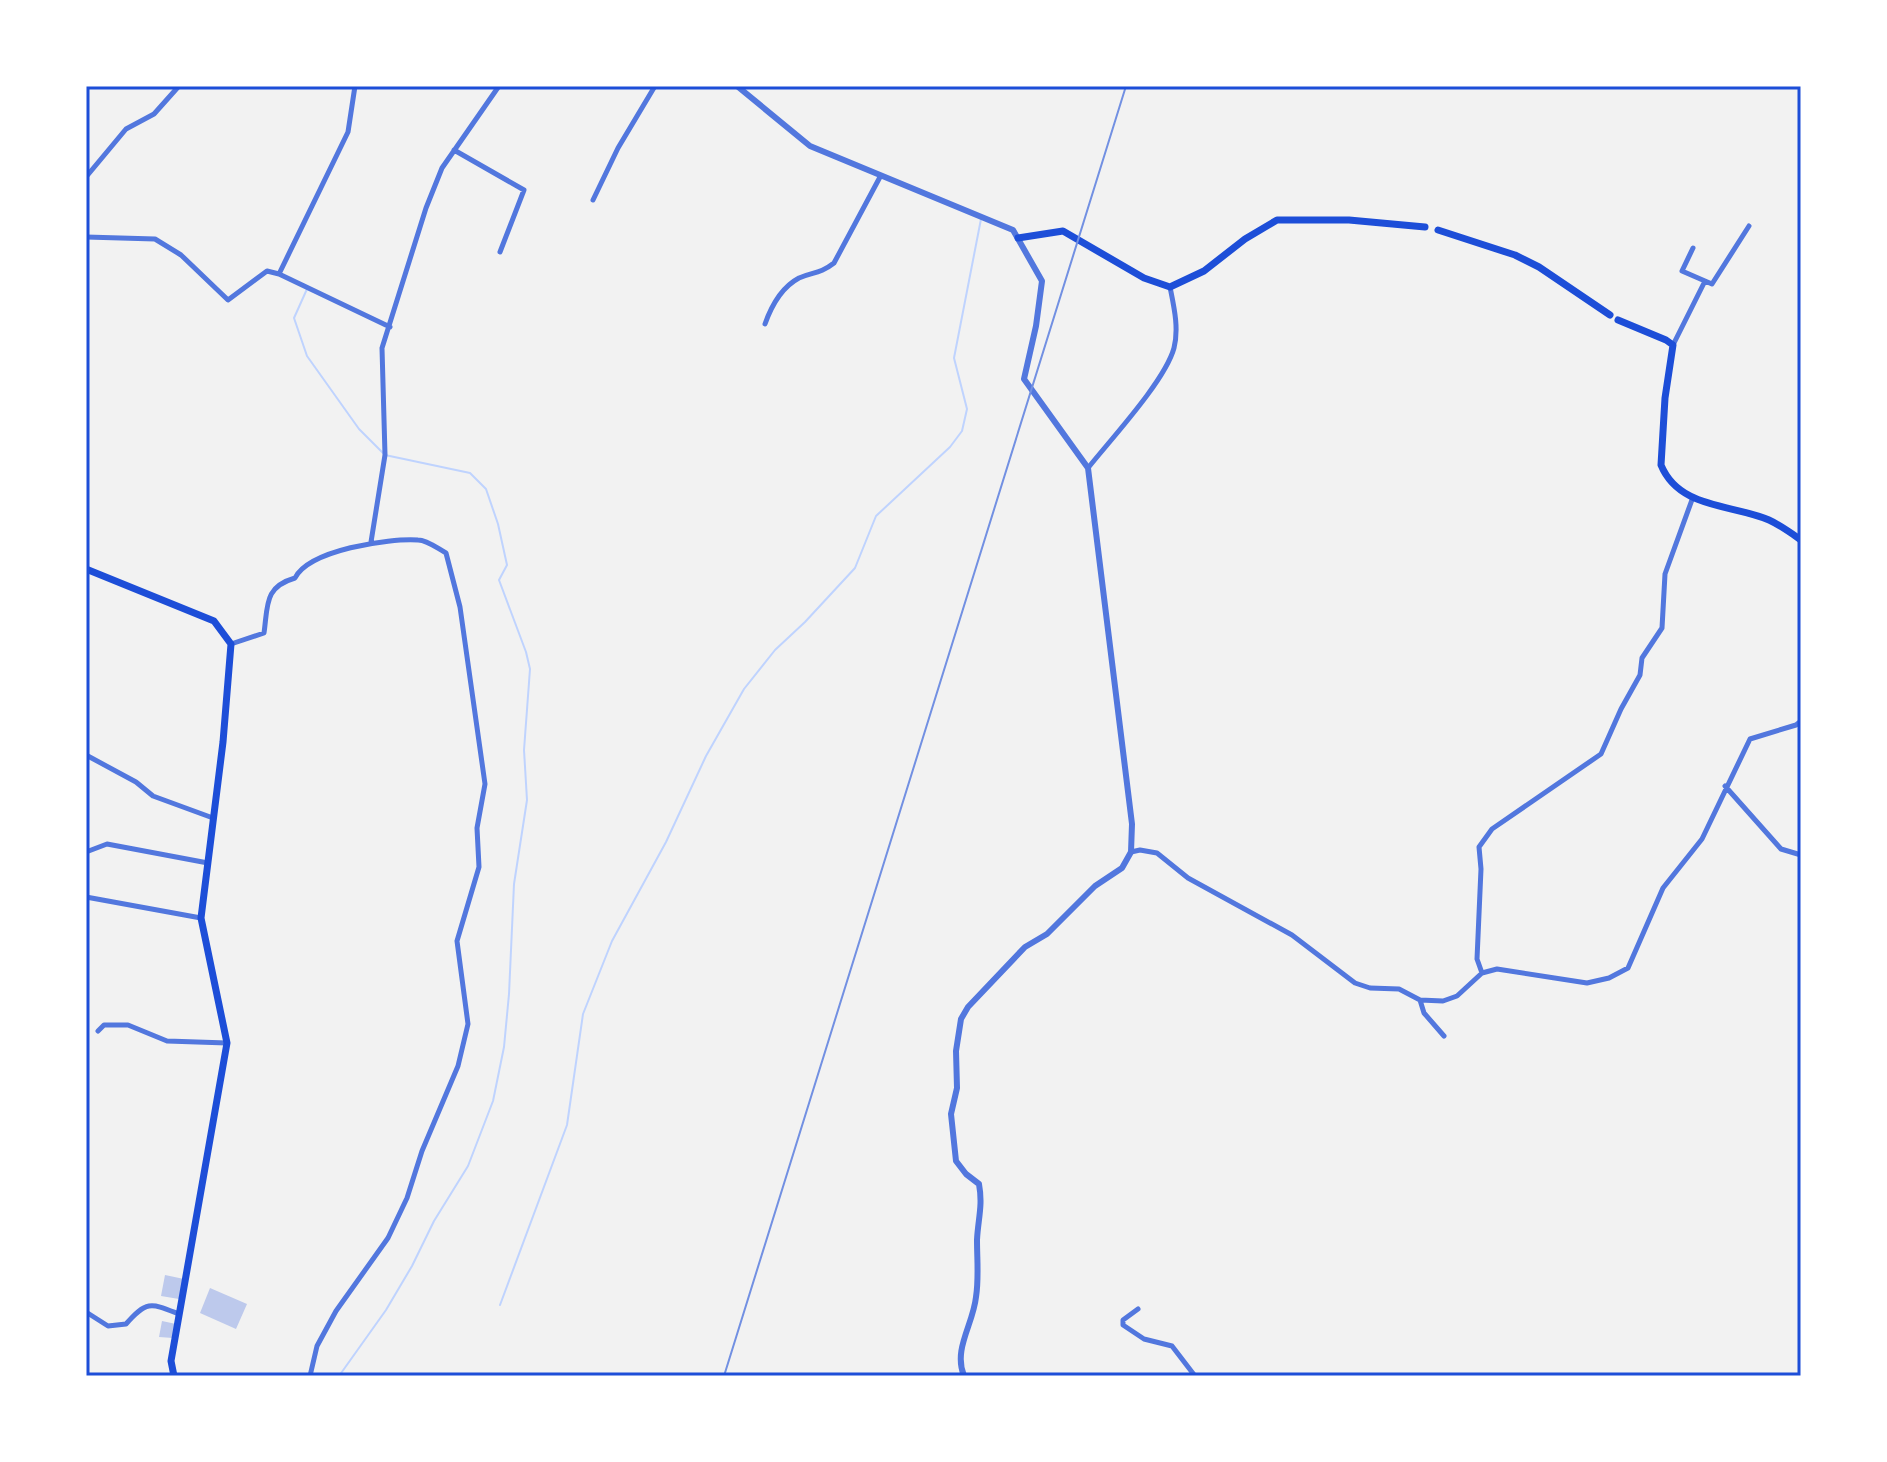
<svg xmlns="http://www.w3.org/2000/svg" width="1887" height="1462" font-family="'Source Sans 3',sans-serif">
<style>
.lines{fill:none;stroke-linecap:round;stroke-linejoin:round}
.stream{stroke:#bfd3fe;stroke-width:2}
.building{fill:#bdc9ec}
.minor{stroke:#5277de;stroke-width:5}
.tertiary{stroke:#5277de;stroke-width:6}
.secondary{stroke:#1d4ed8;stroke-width:7}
.rail{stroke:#7290e2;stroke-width:2}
.neatline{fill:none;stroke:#1d4ed8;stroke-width:3}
</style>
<rect width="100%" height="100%" fill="#f2f2f2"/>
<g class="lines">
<path class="stream" d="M307 289 294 318 307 356 359 429 385 455 470 473 486 489 498 524 507 565 499 580 526 652 530 669 524 750 527 800 514 884 509 994 504 1047 493 1101 468 1166 434 1221 412 1266 386 1310 339 1376
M500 1305 567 1125 583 1014 612 941 666 842 706 756 744 689 775 650 805 622 855 568 876 516 950 447 962 431 967 409 954 358 981 219"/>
</g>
<path class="building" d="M165 1275 184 1279 179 1299 161 1296Z
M210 1288 247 1304 236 1329 200 1313Z
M162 1321 176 1324 173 1338 159 1337Z"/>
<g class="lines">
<path class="minor" d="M454 150 524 190 500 252
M86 177 126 129 154 114 179 86
M593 200 618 148 655 86
M86 237 155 239 181 255 228 300 267 271 279 274 390 327
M279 274 348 132 355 86
M1705 281 1712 284 1749 226
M765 324C771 307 782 287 799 278 813 272 820 274 834 263L880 177
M1673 345 1705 281 1682 271 1693 248
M1088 468C1111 439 1165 381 1174 348 1179 328 1174 307 1170 287
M371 542 385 455 382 348 426 208 442 168 499 86
M231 644 264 633C268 605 264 587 295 578 309 550 388 538 418 540 427 540 437 548 446 553L460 607 485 784 477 828 479 867 457 941 468 1024 458 1066 422 1151 407 1198 388 1238 336 1311 317 1346 310 1376
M86 755 136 782 153 796 213 818
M1725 786 1781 849 1801 855
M86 852 107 844 208 863
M1131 852 1140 850 1157 853 1188 878 1292 935 1355 983 1370 988 1399 989 1420 1000 1443 1001 1457 996 1482 973 1497 969 1587 983 1609 978 1628 968 1663 888 1702 839 1750 739 1796 725 1801 721
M86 897 201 918
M1482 973 1477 959 1481 869 1479 847 1492 829 1601 754 1621 709 1640 675 1642 658 1662 628 1665 574 1693 497
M1420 1000 1424 1013 1444 1036
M98 1031 104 1025H128L167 1041 227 1043
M1138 1309 1123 1320V1325L1144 1339 1172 1346 1195 1376
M86 1312 108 1326 126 1324C147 1300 151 1303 179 1314"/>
<path class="tertiary" d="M737 86 810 146 1013 230 1042 281 1036 326 1024 379 1088 468 1132 824 1131 852 1122 868 1095 886 1047 934 1025 947 968 1007 961 1019 956 1051 957 1088 951 1114 956 1161 966 1174 979 1184C983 1206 978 1219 977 1240 977 1260 979 1278 976 1297 973 1325 953 1349 964 1376"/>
<path class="secondary" d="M1438 230 1515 255 1539 267 1610 315
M1018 238 1063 231 1144 278 1170 287 1204 271 1245 239 1277 220H1349L1425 227
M1618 320 1666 340 1673 345 1665 398 1661 465C1679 509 1732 504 1769 520 1780 525 1791 533 1801 540
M86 569 214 621 231 644 223 742 201 918 227 1043 171 1361 174 1376"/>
<path class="rail" d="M724 1376 1126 86"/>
</g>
<rect width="1887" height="1462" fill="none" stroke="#ffffff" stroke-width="176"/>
<rect x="88" y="88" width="1711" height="1286" class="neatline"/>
</svg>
